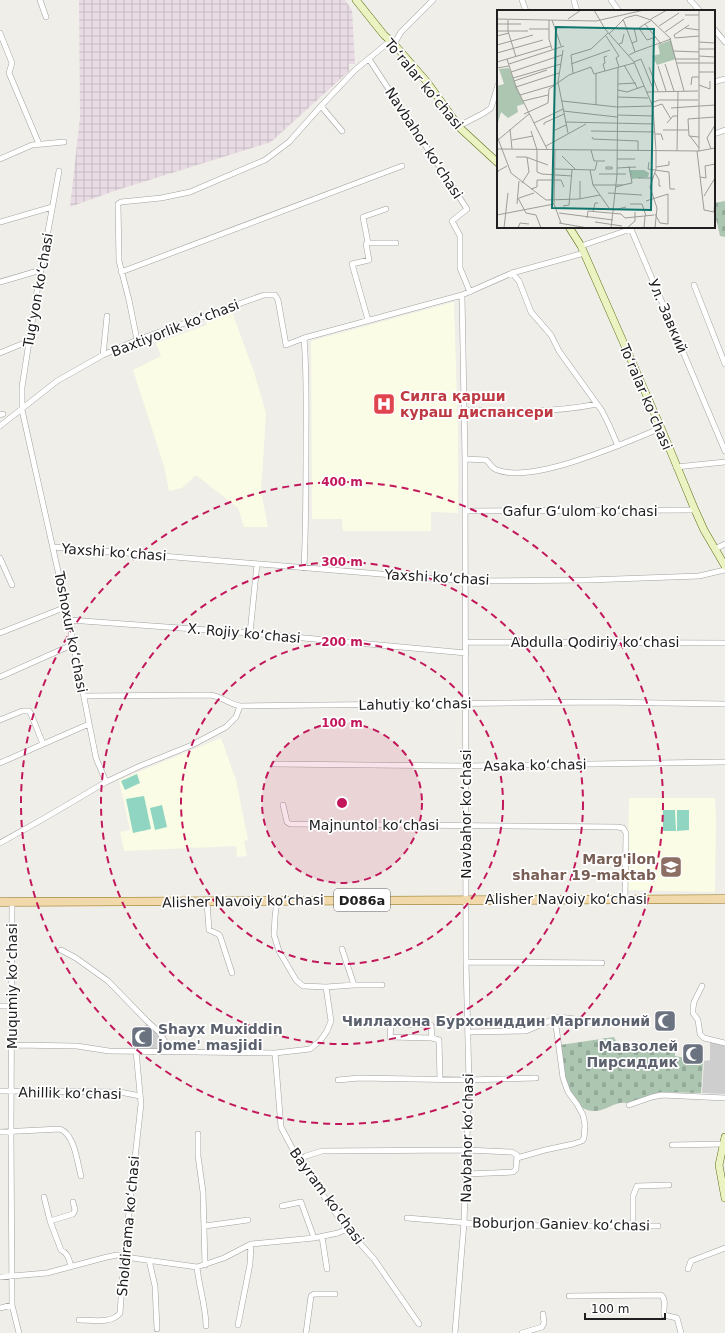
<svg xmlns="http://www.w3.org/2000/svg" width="725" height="1333" font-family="'DejaVu Sans',sans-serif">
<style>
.industrial{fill:url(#industrial-grid)}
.education{fill:#fafce5}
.religious{fill:#cecece}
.cemetery{fill:url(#cemetery-stones)}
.pitch{fill:#8fd5c1}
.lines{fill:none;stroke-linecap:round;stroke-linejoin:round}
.street-casing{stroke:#a1a1a1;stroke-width:6}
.secondary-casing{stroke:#5b6d12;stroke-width:8}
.primary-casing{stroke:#8b6e11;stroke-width:9}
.street{stroke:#fff;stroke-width:5}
.secondary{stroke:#ecf3c3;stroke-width:7}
.primary{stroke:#f2d9ab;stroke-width:8}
.ring{fill:none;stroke:#c2185b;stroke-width:2;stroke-dasharray:7 5}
.labels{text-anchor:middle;stroke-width:3.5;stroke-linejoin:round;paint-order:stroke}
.shield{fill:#fff;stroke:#636363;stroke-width:1}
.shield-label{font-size:13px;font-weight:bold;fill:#202020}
.street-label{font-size:14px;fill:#202020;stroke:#fff}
.health-label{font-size:14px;font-weight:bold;fill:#be3a42;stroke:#fff;text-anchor:start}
.education-label{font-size:14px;font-weight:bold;fill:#785e54;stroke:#fff;text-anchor:end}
.worship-label{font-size:14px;font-weight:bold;fill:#5b616d;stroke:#fff;text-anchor:end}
.inset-road{fill:none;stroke:#9d9c98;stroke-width:1}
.view{fill:#0f766e;fill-opacity:0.15;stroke:#0f766e;stroke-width:2}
.inset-edge{fill:none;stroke:#202020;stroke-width:2}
.centre{fill:#c2185b;stroke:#fff;stroke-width:2}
.ring-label{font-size:12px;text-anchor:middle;font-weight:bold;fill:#c2185b;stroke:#fff;stroke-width:3.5;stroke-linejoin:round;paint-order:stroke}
</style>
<defs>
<pattern id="industrial-grid" width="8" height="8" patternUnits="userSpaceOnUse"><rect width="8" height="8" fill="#e8dbe4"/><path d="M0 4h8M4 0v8" fill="none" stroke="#c7bcc3"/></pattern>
<pattern id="cemetery-stones" width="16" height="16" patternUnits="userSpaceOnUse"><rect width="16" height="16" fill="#acc6b2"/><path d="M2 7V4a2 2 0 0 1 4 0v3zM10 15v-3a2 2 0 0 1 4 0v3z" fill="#94aa99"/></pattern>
</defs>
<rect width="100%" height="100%" fill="#f0eee8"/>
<path class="industrial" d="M79 0H345L352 10 355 64H349V71L271 142 114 191 70 207 80 117Z"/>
<path class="education" d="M454 302 458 432V513L431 512V531H343L342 519H312L311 341Z
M231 309 254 372 266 413 261 492 268 527H244L238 508 196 475 182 488 169 491 164 466 133 370 161 356 156 343 207 325 205 318Z
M221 738 236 780 248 840 244 841 247 856 237 857 236 846 124 851 120 832 130 830 119 780Z
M629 798H715L716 820 715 892 627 890Z"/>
<path class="religious" d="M147 1024 157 1032 162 1042 159 1044V1049L134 1050 133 1032 145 1029 144 1026Z
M710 1040 725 1046V1094L702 1093 704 1061 710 1060Z"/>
<path class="cemetery" d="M725 201V237L720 236 714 210V203Z
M614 1037 616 1041 625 1045 644 1047 645 1043H667L675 1049V1056L695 1060 703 1061 701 1093 660 1092 627 1103C615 1101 606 1111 594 1111 581 1112 570 1096 567 1085 563 1072 562 1058 560 1045Z"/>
<path class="pitch" d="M137 774 140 783 125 790 121 781Z
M144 796 151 829 133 833 126 799Z
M162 805 167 827 155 830 150 808Z
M663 810H675L676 831H663Z
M677 810H689V830L677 831Z"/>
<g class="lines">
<g class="street-casing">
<path id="street" d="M40 0 46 17
M522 0 526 11
M611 0 619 11
M690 0 700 11
M574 1 577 11
M714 29 725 42
M0 33 12 63 9 73 39 144
M394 44 401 32 433 0
M369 59 467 209 452 221 460 236V268L470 292
M714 82 725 79
M321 106 342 131
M459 126 484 113 491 108 498 85
M714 134 725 130
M0 159 32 145 64 142
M59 171 36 297 22 387V410L66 607 96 758 106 782
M0 222 52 207
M368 243H396
M581 246 631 229 725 451
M121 272 402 166
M512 273 519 281 531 312 551 335 559 351 602 411 609 425 618 446
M0 282 41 270
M694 285 725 364
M368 320 352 264 369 260 366 244 368 243 363 217 386 209
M304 338C307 373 306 409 306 445 306 486 306 527 304 568
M137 340 129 300 119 261 118 204 121 202 161 198 190 192 265 160 289 142 321 106 355 70 390 41
M0 353 29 341
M103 355 107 316
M463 410C508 412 553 413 597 404
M0 415 3 414
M0 426 57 381 103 355 137 340 264 295H275L278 300 286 345 304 338 462 295 512 273 584 253
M465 459 486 460C490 463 491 468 497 470 533 484 625 443 661 428
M676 467 725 462
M465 511 695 510
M53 547 465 581 588 580 699 576 725 570
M715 549 725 544
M0 558 12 585
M69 620 250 633 466 653
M0 633 66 607
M250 633 257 564
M466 642 725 643
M0 677 74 644
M84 696 210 695C221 696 229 704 240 706L600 702 725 704
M0 720 22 711H29L31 714 43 744
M0 763 89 724
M274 764 466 766 725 762
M283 805 287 822 290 824 618 827 623 828 626 833 625 899
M0 843 43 819 106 782 140 766 192 745 226 727 236 717 240 706
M277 900 275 917 274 935 279 951 296 980 303 986 326 987 354 985H382
M12 902 11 1132 12 1305 19 1333
M207 902 209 930 218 934 220 936 232 973
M342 949 354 985
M61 950 76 958 108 981 147 1021 159 1032 171 1051
M466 962 602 963
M702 986 694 1002 693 1008V1013L698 1020 700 1034 704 1038 725 1043
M0 1006H12
M468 1032 526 1031 559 1017 608 1023
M432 1038 431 1025 391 1024 390 1037 432 1038 439 1040 440 1079
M12 1045 77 1046 109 1051 275 1053 310 1049 320 1041 327 1031 331 1021 326 987
M275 1053 281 1127 299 1161 347 1229 374 1259 419 1324
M338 1080 359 1078 469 1080 536 1078
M0 1091 120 1092 140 1096
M629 1105 652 1097 662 1095 725 1098
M0 1132 60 1129C75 1135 77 1162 81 1176
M198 1134V1156L203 1192 205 1265
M672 1145 724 1144
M517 1158 545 1150 573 1144 582 1141 584 1138 585 1125 583 1115 577 1104 568 1092 563 1078 555 1018
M299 1161 306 1156 322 1151 467 1150 512 1152 517 1155 516 1169 513 1172 467 1174
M44 1197 50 1221
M282 1206 301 1202 314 1238
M407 1218 492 1225 553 1226H658
M633 1225V1196L637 1186 669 1185
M205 1226 248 1220
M322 1237 327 1269
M149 1260 155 1286 157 1329
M71 1266C69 1260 68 1253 61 1250L50 1221 73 1214 75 1210 73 1202
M197 1267C199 1287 206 1307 206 1326
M688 1269 691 1261 725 1248
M0 1277 47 1273 107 1257 117 1255 132 1258 197 1267 224 1258 251 1244 314 1238 338 1233 347 1229
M569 1296 661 1295C667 1299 663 1308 664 1315L677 1318 681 1333
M0 1308 12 1305
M79 1320C92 1320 112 1324 120 1313L124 1257 141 1104 136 1051
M238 1325 250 1264 251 1244
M306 1333 311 1296 314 1294H335
M455 1333 464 1223 469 1082 466 962 465 459 462 295
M522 1333 542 1327 544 1323 543 1314"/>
</g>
<g class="secondary-casing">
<path id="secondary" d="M356 0 384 35 394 44 427 82 460 128 498 163
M569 227 581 246 661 428 695 510 704 530 725 566
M725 1137 719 1165 725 1198"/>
</g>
<g class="primary-casing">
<path id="primary" d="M0 902 725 899"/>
</g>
<use href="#street" class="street"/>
<use href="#secondary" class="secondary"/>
<use href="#primary" class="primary"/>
</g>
<circle cx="342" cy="803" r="80" fill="#c2185b" fill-opacity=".12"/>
<g class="ring">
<circle cx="342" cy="803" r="80"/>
<circle cx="342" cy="803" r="161"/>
<circle cx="342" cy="803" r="241"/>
<circle cx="342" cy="803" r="321"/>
</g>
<defs>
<g id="hospital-square" transform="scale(1.15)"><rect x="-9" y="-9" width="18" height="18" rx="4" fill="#e0444e" stroke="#fff"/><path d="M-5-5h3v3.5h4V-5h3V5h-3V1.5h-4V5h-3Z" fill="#fff"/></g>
<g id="school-square" transform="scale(1.15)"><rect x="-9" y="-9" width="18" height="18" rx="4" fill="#8d6e63" stroke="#fff"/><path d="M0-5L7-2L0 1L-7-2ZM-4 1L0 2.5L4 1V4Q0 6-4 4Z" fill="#fff"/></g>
<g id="mosque-square" transform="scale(1.15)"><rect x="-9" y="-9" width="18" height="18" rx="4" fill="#6b7280" stroke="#fff"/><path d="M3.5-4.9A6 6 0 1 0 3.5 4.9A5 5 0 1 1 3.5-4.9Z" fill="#fff"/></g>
</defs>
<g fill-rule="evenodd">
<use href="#hospital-square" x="384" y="404"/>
<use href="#school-square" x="671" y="867"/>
<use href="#mosque-square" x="665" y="1021"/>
<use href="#mosque-square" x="142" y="1037"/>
<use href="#mosque-square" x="693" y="1054"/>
</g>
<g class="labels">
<rect class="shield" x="334" y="889" width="56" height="22" rx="3"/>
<g class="shield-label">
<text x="362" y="905">D086a</text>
</g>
<g class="street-label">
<text transform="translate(424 84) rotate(50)" y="5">Toʻralar koʻchasi</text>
<text transform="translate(424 143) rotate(57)" y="5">Navbahor koʻchasi</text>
<text transform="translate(38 290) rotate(-80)" y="5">Tugʻyon koʻchasi</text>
<text transform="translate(668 316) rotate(67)" y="5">Ул. Завкий</text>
<text transform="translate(175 328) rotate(-21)" y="5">Baxtiyorlik koʻchasi</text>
<text transform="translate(646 397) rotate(67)" y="5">Toʻralar koʻchasi</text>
<text x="580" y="516">Gafur Gʻulom koʻchasi</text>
<text transform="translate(114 552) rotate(4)" y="5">Yaxshi koʻchasi</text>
<text transform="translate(437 577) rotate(3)" y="5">Yaxshi koʻchasi</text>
<text transform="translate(71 632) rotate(79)" y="5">Toshoxur koʻchasi</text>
<text transform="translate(244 633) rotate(5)" y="5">X. Rojiy koʻchasi</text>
<text x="595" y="647">Abdulla Qodiriy koʻchasi</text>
<text transform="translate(415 704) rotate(-1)" y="5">Lahutiy koʻchasi</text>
<text transform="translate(535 765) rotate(-1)" y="5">Asaka koʻchasi</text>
<text transform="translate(466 814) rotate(-90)" y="5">Navbahor koʻchasi</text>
<text x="374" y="830">Majnuntol koʻchasi</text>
<text x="566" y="904">Alisher Navoiy koʻchasi</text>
<text transform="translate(243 901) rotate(-1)" y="5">Alisher Navoiy koʻchasi</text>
<text transform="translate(12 986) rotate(-90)" y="5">Muqumiy koʻchasi</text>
<text transform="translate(70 1093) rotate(1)" y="5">Ahillik koʻchasi</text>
<text transform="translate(467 1138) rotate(-89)" y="5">Navbahor koʻchasi</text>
<text transform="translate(327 1196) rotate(54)" y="5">Bayram ko'chasi</text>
<text transform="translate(561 1224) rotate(1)" y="5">Boburjon Ganiev koʻchasi</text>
<text transform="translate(128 1226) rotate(-85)" y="5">Sholdirama ko‘chasi</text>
</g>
<g class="health-label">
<text x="400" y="401">Силга қарши<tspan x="400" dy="16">кураш диспансери</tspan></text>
</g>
<g class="education-label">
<text x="656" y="864">Marg'ilon<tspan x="656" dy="16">shahar 19-maktab</tspan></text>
</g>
<g class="worship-label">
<text x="650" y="1026">Чиллахона Бурхониддин Маргилоний</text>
<text x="158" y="1034" text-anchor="start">Shayx Muxiddin<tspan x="158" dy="16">jome' masjidi</tspan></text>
<text x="678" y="1051">Мавзолей<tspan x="678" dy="16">Пирсиддик</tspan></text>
</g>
</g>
<g transform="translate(497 10)">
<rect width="218" height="218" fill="#f0eee8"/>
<path d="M174 30 179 49 160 55 155 46 163 44 161 35ZM12 58 27 94 20 96 21 102 11 108 4 102 0 116V76L7 74 2 59ZM132 160H147L152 163 151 167 135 169Z" fill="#acc6b2"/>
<path class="inset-road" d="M97 0 108 19 137 52 156 97 159 141M188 5H202M0 9 99 11 147 0M71 9 84 0M126 9 135 33 140 31 137 18M154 9 170 0M11 10V21L19 47M52 10V29L55 39M55 10 64 36M155 10 148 14 164 34M0 14H24M148 14 142 18 150 30 159 27M192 15 177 25 178 28 202 26M162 16 182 3M188 18 202 20M32 19H52M0 21H31M168 22 187 9M112 24 128 8 139 5 154 10 174 29 138 42M0 26 12 23M109 26 122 46 119 48 122 57M173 29 187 81M202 32 218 33M122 34 125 33 127 24M0 35 36 25M202 39H218M66 40 61 72 71 123M177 41 202 42M0 43 46 30M132 45 138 42 135 33M202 46 218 47M10 49 19 77 50 139M178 49H202M0 52 54 36M137 52 144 49 157 81M179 53H218M12 54 67 36M74 54 113 40M168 54 177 81M127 55 141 79M161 56 169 81M152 57 161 81M0 58 12 56M108 61 106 54 108 53 107 47 110 46M14 62 65 45M202 62H218M76 63 74 45 94 39 111 23M16 68 64 54M17 71 50 60M121 74 139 73M194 75 195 67H202M202 75 213 79V71M19 77 62 63M121 80 130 82 147 76M149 82 201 81M23 85 57 75M120 87 151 88M26 91 51 85M65 91 120 97 156 96M154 93 162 90H201M99 95V64M156 97 165 94 174 109M174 98 218 95M66 101 120 107M27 104 51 93 52 79 72 65 94 57 97 64 137 53M120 105 156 106M68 112 157 114M37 113 66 99M170 113 176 106H181M47 115V113L67 104M13 119 15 139M166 120H191M34 121 40 140M56 121 69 115M94 121 158 122M158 124H164L166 130M0 126 14 163 49 190 82 189 103 185M193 126 202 138M95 127 96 129 141 131V140M202 127 192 126 191 109 218 107M1 130 32 104M15 130 36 126M49 136 89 114M0 139 202 141 218 138M58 139 57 194 64 213M214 139 210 128 218 115M40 140V162L45 164 75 166M94 140 97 151H108M180 141 181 81M200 141 207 200 217 202 218 189M202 141V0M65 146 79 160M19 147H29L51 155M120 149H138M152 152 151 159 172 162 173 179H178M109 157H115V159H109ZM159 157 172 155V151M120 158 139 157M58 159 98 160 100 152M93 160 96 175 112 198M158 163 162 170V176H164M102 164H129M0 165 1 161 10 156M203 167 209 168 208 156 218 154M141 168H156M83 171V189M25 173 32 162 30 147M96 175H126L119 177M126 175 135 173 132 156M34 179 40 177V170H64L67 177M111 183 145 185M207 186 218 168M21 188 29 203 39 205 44 218M22 188 37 183M149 191 171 184V214M20 194 22 171M133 194H145L149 206M66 196 72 195 75 160M117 200 129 197M96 202 98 193H101M62 203 116 210M158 204 163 213 171 214M0 205 57 194M90 208 91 201 124 204 128 208 157 205M98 212 125 216M62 213 91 218M7 218 11 183M21 218 23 213 32 214M114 218 120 165 121 58M130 218 138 211V202M147 218 148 206M158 218 160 198 153 177 159 159V141"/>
<path class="view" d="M59 17 157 19 154 200 55 198Z"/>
<rect width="218" height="218" class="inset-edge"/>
</g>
<circle cx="342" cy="803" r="6" class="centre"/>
<g class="ring-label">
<text x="342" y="486">400 m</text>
<text x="342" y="566">300 m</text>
<text x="342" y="646">200 m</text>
<text x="342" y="727">100 m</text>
</g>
<path d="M585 1313v6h80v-6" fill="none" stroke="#202020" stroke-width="2"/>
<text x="591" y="1313" font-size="12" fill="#202020" stroke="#ffffff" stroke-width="3" paint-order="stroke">100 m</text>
</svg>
